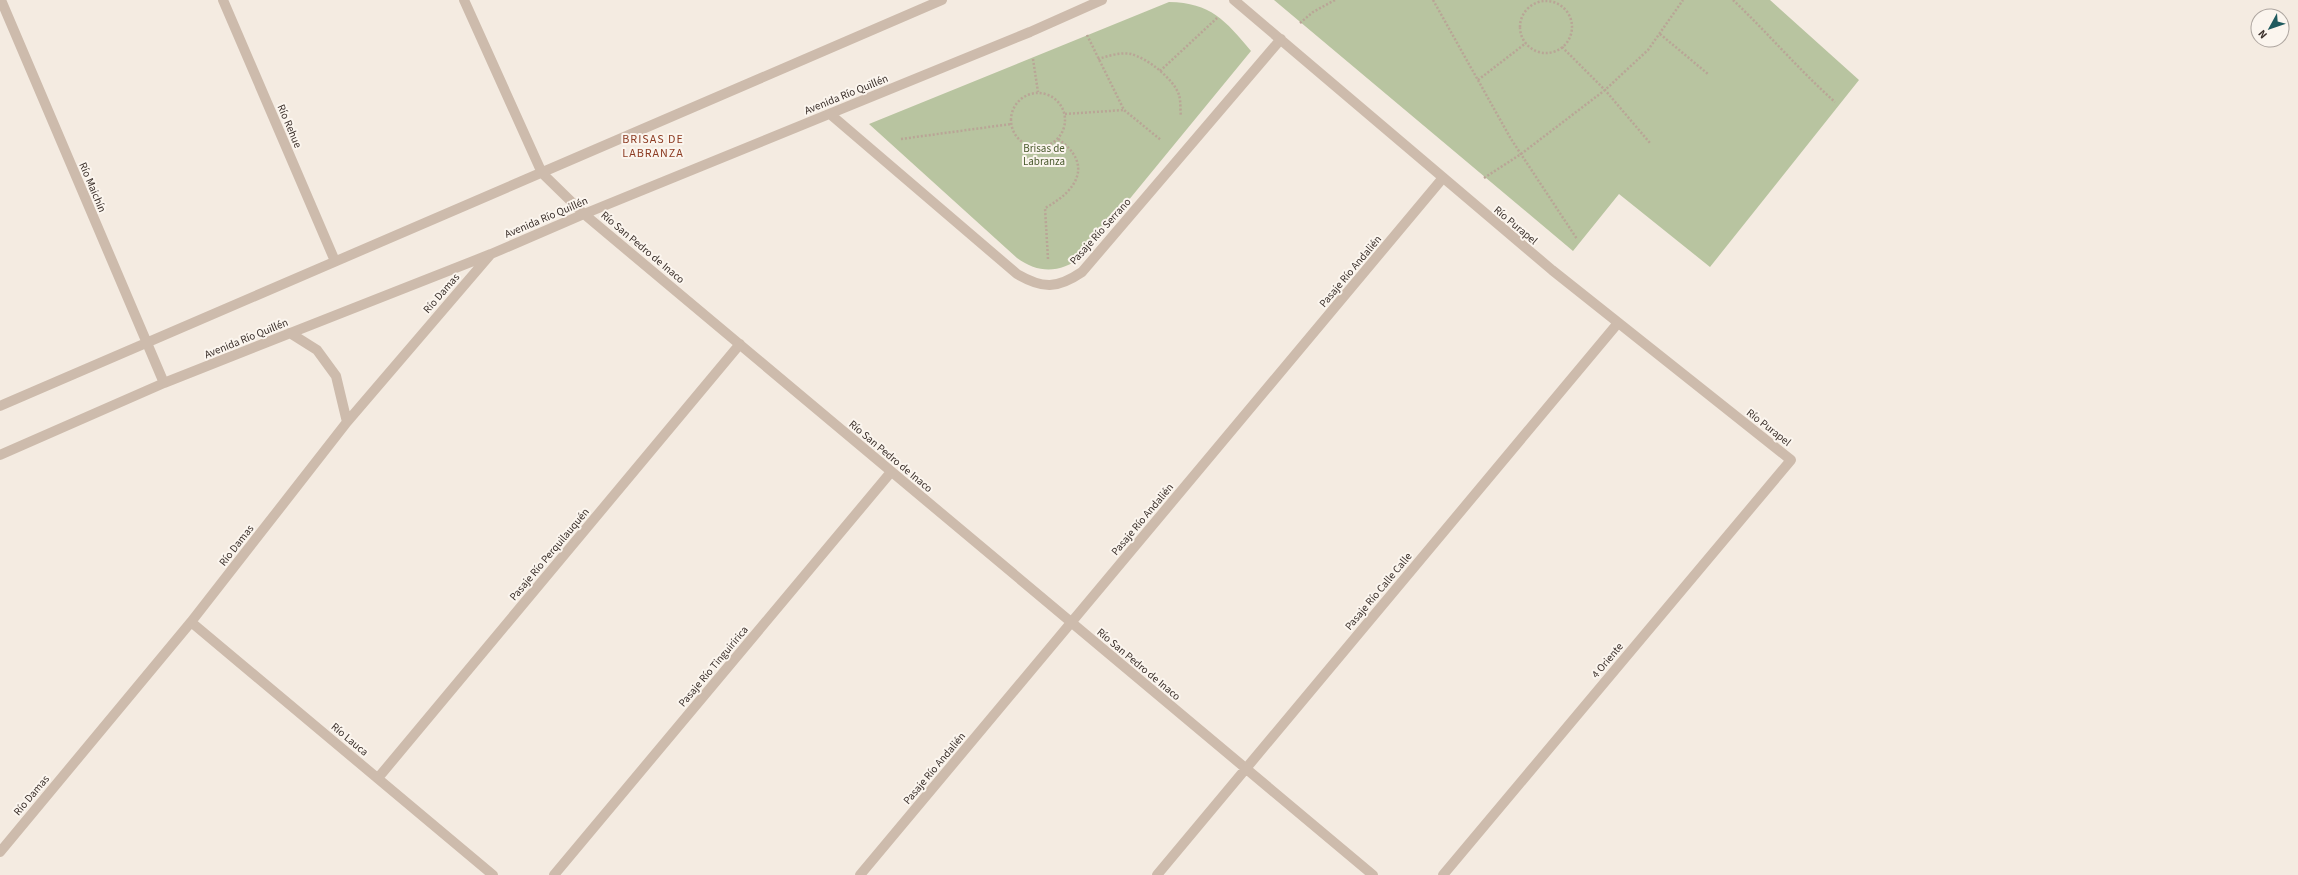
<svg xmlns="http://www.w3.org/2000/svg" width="2298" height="875" font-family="'Source Sans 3',sans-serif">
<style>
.park{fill:#b8c4a0}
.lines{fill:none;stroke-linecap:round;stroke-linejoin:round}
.path{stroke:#b9a596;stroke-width:2.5;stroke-dasharray:2 2;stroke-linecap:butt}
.street{stroke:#cdbbac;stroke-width:10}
.labels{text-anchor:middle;stroke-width:4;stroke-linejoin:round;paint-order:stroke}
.street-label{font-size:11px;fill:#3b302b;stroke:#fbf5ee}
.park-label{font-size:11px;fill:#4a5a2e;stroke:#fbf5ee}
.neighbourhood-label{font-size:12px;letter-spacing:1px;fill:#8c3b22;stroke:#fbf5ee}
</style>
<rect width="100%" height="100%" fill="#f4ebe1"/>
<path class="park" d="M1274 0H1770L1859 80 1710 267 1619 194 1573 251Z
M1169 2C1211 3 1225 20 1251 51L1082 257C1060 273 1039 274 1017 258L869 124Z"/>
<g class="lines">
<path class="path" d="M1433 0 1511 139 1577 239
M1733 0C1768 33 1799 70 1835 102
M1520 27a26 26 0 1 1 52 0a26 26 0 1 1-52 0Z
M1300 23 1313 12 1335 0
M1660 34 1708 74
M1087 35 1124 110 1161 140
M1562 47 1605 90 1650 143
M1033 59 1038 92
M1098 59C1108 56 1120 52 1131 54 1147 58 1174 79 1179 95 1181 101 1180 110 1181 116
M1160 71 1217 18
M1478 80 1526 43
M1011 120a27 27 0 1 1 54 0a27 27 0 1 1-54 0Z
M1065 114 1124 110
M901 139 1011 124
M1484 178 1521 154 1605 90 1648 50 1683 0
M1048 259 1045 208C1077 191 1094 164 1058 139"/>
<path class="street" d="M1 0 164 383
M223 0 335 261
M464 0 542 173 584 214 1373 875
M1234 0 1552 270 1791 460 1443 875
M830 114 1017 274C1043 289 1057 289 1082 272L1281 39
M290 333 317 350 336 376 347 422
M0 406 942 0
M0 455 164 383 491 254 584 214 1030 32 1102 0
M191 622 493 875
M378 778 740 344
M0 852 191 622 347 422 490 255
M554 875 891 472
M860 875 1442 179
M1157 875 1618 323"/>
</g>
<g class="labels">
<g class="street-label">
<text transform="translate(846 94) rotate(-22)" y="4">Avenida Río Quillén</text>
<text transform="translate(290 126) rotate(67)" y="4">Río Rehue</text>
<text transform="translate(93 187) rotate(67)" y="4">Río Maichín</text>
<text transform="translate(546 217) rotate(-23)" y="4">Avenida Río Quillén</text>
<text transform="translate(1516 225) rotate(40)" y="4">Río Purapel</text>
<text transform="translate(1100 231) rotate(-48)" y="4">Pasaje Río Serrano</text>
<text transform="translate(643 247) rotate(40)" y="4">Río San Pedro de Inaco</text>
<text transform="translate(1350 271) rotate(-50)" y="4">Pasaje Río Andalién</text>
<text transform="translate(441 293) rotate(-49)" y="4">Río Damas</text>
<text transform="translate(246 338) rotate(-22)" y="4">Avenida Río Quillén</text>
<text transform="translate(1769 427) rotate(38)" y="4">Río Purapel</text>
<text transform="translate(891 456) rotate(40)" y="4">Río San Pedro de Inaco</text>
<text transform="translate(1142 519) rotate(-50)" y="4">Pasaje Río Andalién</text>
<text transform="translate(236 545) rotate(-52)" y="4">Río Damas</text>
<text transform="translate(549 554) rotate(-50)" y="4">Pasaje Río Perquilauquén</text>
<text transform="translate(1378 591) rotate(-50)" y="4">Pasaje Río Calle Calle</text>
<text transform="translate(1607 660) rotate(-50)" y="4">4 Oriente</text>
<text transform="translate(1139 664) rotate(40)" y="4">Río San Pedro de Inaco</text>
<text transform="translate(713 666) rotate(-50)" y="4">Pasaje Río Tinguiririca</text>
<text transform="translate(350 739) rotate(40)" y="4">Río Lauca</text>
<text transform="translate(934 768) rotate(-50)" y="4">Pasaje Río Andalién</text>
<text transform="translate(31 795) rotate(-50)" y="4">Río Damas</text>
</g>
<g class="park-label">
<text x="1044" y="152">Brisas de<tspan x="1044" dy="13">Labranza</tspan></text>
</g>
<g class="neighbourhood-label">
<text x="653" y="143">BRISAS DE<tspan x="653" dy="14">LABRANZA</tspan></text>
</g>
</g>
<g transform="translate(2270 28) rotate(230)"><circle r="19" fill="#fbf5ee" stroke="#aea6a0"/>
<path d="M0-3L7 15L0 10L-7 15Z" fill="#1f5a5e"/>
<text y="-6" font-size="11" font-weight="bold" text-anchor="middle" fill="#3b302b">N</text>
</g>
</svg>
